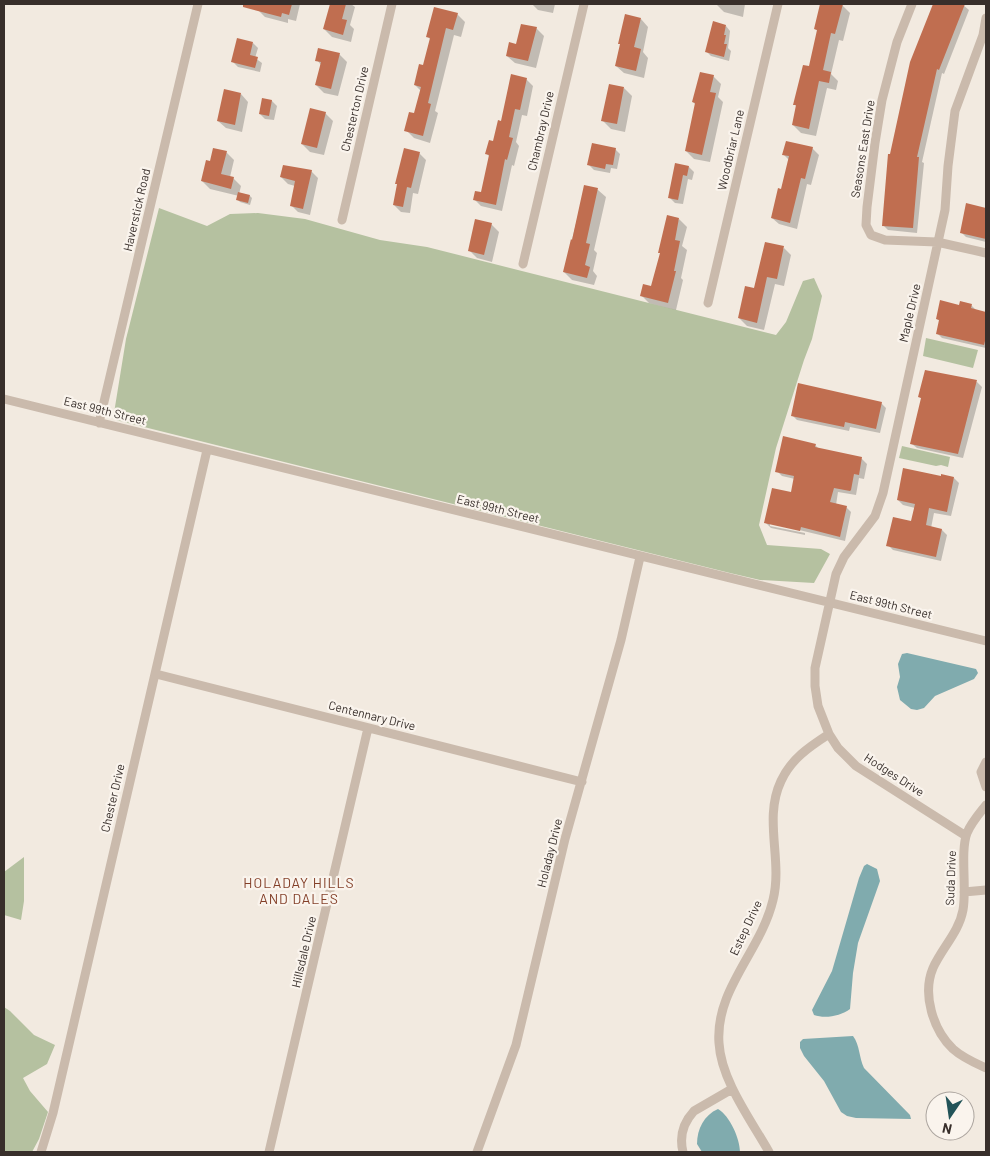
<svg xmlns="http://www.w3.org/2000/svg" width="990" height="1156" font-family="Barlow,sans-serif">
<style>
.green{fill:#b5c1a0}
.water{fill:#80abae}
.shadow{fill:#0003}
.building{fill:#c06e50}
.lines{fill:none;stroke-linecap:round;stroke-linejoin:round}
.street{stroke:#cabaac;stroke-width:9}
.labels{text-anchor:middle;stroke-width:4.5;stroke-linejoin:round;paint-order:stroke}
.street-label{font-size:12px;fill:#382f2b;stroke:#faf4ed}
.neighbourhood-label{font-size:14px;letter-spacing:1px;fill:#833f28;stroke:#faf4ed}
</style>
<rect width="100%" height="100%" fill="#f2eae0"/>
<path class="green" d="M159 208 207 226 230 214 258 213 305 219 380 240 427 247 776 335 786 322 803 281 814 278 822 296 812 339 804 360 776 448 759 525 767 545 821 549 830 554 814 583 760 580 730 573 116 420 114 413 126 339Z
M926 338 978 350 973 368 923 356Z
M902 446 950 457 948 467 941 465 936 466 899 458Z
M24 857V901L21 920 4 915V872Z
M4 1007 10 1011 34 1035 55 1045 47 1064 23 1078 30 1091 48 1112 39 1139 32 1152H4Z"/>
<path class="water" d="M907 653 976 669 978 673 974 679 935 696 924 708 917 710 911 709 900 700 897 687 900 677 898 664 902 654Z
M867 864 877 869 880 881 858 943 853 973 850 1009C841 1016 825 1019 814 1015L812 1010 832 971 859 878 864 866Z
M853 1036C860 1045 859 1058 864 1068L910 1115 911 1119 856 1118 847 1116 841 1112 824 1081 804 1056 800 1048V1042L803 1039Z
M718 1109C730 1116 740 1139 740 1152H702L697 1144C697 1129 704 1115 718 1109Z"/>
<path class="shadow" d="M259 4H300L296 21 288 19V23L265 17 258 10Z
M331 4H351L355 7 350 25 354 29 351 42 332 37 324 29Z
M532 4H555L553 13 538 10Z
M716 4H745L743 17 724 12Z
M821 4 842 5 850 13 843 41 839 40 831 74 838 81 836 90 827 88 816 136 801 133 793 125 797 107 794 104 810 67 818 31 815 29Z
M934 4H962L969 10 944 74 942 73 922 162 924 163 917 233 888 230 883 225 891 156 911 63Z
M457 14 465 22 461 37 454 35 435 111 438 113 430 143 414 138 406 130 415 114 421 91 415 85 424 67 431 40 428 37Z
M641 19 648 27 643 52 648 58 644 78 624 73 616 66 621 45 619 43Z
M726 26 730 31 728 48 731 51 729 61 711 56 706 51Z
M536 28 544 36 536 68 515 63 507 56Z
M253 43 258 48 255 58 262 63 260 72 238 67 233 62Z
M339 54 347 62 338 96 324 93 316 85 321 65 317 60Z
M713 76 721 84 718 97 723 102 710 162 694 159 686 151 696 105 693 102Z
M526 79 533 86 527 116 522 115 516 142 519 146 514 166 512 165 502 211 481 206 474 199 482 194 490 157 487 154Z
M624 88 632 96 625 132 611 129 603 121Z
M241 94 248 102 242 132 226 128 218 121Z
M263 100 272 101 277 106 274 120 265 119 260 114Z
M325 113 333 121 324 155 310 152 302 144Z
M812 148 819 155 811 185 807 184 797 229 779 224 772 218 782 190 789 160 784 155Z
M615 149 620 154 617 169 611 168 610 173 594 170 589 165Z
M226 152 234 160 230 177 233 178 241 186 239 194 250 196 252 198 250 205 240 202 238 200 239 196 210 189 202 181 211 163Z
M419 153 426 160 418 194 413 193 410 213 401 212 394 205 398 185 396 183Z
M676 165 689 167 694 172 692 180 688 179 683 204 675 203 670 198Z
M311 171 318 178 310 215 298 212 291 205 295 186 288 184 281 177Z
M585 187 598 190 606 197 594 250 597 253 593 271 597 276 594 285 572 280 564 272Z
M967 205 986 209V242L966 237 961 232Z
M679 219 687 227 682 246 687 250 681 278 683 280 676 310 649 303 641 295 652 287 661 254Z
M491 224 499 232 492 262 477 258 469 250Z
M784 248 791 255 784 286 775 284 764 330 747 326 739 318 755 290Z
M971 305 976 310 986 313V348L942 338 937 333 940 321 937 319 960 306Z
M977 382 982 387 963 458 917 448 912 444 922 399 920 397Z
M881 403 886 408 880 433 850 427 849 431 797 420 792 415Z
M815 445 819 449 862 459 867 464 864 479 859 478 856 495 838 492 836 505 846 507 851 512 845 541 770 523V526L805 533V535L771 528 766 523 792 493 795 479 782 476 777 471Z
M954 478 959 483 951 516 934 513 931 528 942 530 947 535 941 561 893 550 888 545 912 522 915 508 903 505 898 500Z"/>
<path class="building" d="M243 4H292L289 15 282 13 281 17 243 7Z
M330 4H346L342 19 347 20 343 35 323 29Z
M820 4H843L835 34 831 33 823 70 831 72 829 83 819 81 809 129 792 125 796 105H793L803 65 809 66 817 30 814 29Z
M933 4H965L939 70 937 69 917 157H919L913 228 882 226 888 154H890L910 62Z
M434 7 458 13 453 30 446 28 428 103 431 104 423 136 404 131 409 112 414 113 421 87 414 85 419 64 423 65 430 38 426 37Z
M625 14 641 18 634 47 641 49 636 71 615 66 620 44H618Z
M713 21 726 25 724 35H726L724 44H727L724 57 705 52Z
M521 24 537 27 528 61 506 56 509 42 516 44Z
M237 38 253 42 250 55 258 57 255 68 231 62Z
M318 48 340 53 331 89 315 85 321 62 315 61Z
M700 72 714 75 710 92 716 93 702 155 685 151 695 103 692 102Z
M511 74 527 78 520 110 515 109 509 137 513 138 507 160 505 159 496 205 473 200 475 191 481 192 489 155 485 154 489 140 493 141 498 120 501 121Z
M609 84 624 87 617 124 601 121Z
M224 89 241 93 235 125 217 121Z
M262 98 272 100 269 116 259 114Z
M310 108 326 112 317 148 301 144Z
M786 141 813 147 805 179 801 178 790 223 771 218 778 188 781 189 789 156 782 155Z
M592 143 616 148 613 165 606 164 605 169 587 165Z
M213 148 227 151 221 174 234 177 231 189 201 181 206 160 210 161Z
M404 148 420 152 411 188 407 187 403 207 393 205 397 184H395Z
M675 163 689 166 687 176 683 175 678 200 668 198Z
M283 165 312 170 303 209 290 206 295 181 280 177Z
M584 185 598 188 586 243 590 244 585 265 590 267 587 278 563 272 571 239 572 240Z
M238 192 250 195 248 203 236 200Z
M966 203 986 208V239L960 233Z
M667 215 679 218 675 240 680 241 674 271H676L668 303 640 296 643 284 651 286 660 253H658Z
M475 219 492 223 484 255 468 251Z
M765 242 784 246 777 279 767 277 757 323 738 318 745 286 754 288Z
M940 300 959 305 960 301 972 304 971 308 986 312V337L984 345 936 334 939 320 936 319Z
M925 370 977 380 958 454 910 444 921 398 918 397Z
M798 383 882 402 876 429 845 422 844 427 791 416Z
M783 436 816 444 815 447 862 457 859 475 854 474 851 490 850 491 834 488 830 502 847 506 840 537 801 527 800 531 764 523 772 488 791 492 794 476 775 472Z
M903 468 941 476V474L954 477 947 512 929 508 926 525 942 529 936 557 886 546 893 517 911 521 915 504 897 500Z"/>
<g class="lines">
<path class="street" d="M912 4 897 42 882 100 875 143 867 207 866 225 871 235 885 240 937 242 986 253
M342 220 392 4
M523 264 584 4
M708 303 778 4
M4 399 986 641
M99 423 198 4
M156 674 582 782
M986 762 981 772 986 787
M986 805C979 814 971 823 967 833 960 852 967 888 963 910 959 932 942 948 933 968 922 994 933 1030 953 1049 963 1058 975 1063 986 1068
M966 836 856 766 838 748 829 734 818 706 815 686V668L836 574 844 557 875 516 883 493 945 210 948 166 955 111 983 35 986 18
M964 892 986 890
M41 1152 53 1113 207 450
M269 1152 368 728
M477 1152 516 1045 565 839 621 640 640 557
M683 1152C679 1136 683 1123 694 1111L732 1089
M769 1152C751 1120 721 1080 719 1043 715 989 761 951 773 900 783 860 763 819 781 781 791 759 809 747 829 734"/>
</g>
<g class="labels">
<g class="street-label">
<text transform="translate(355 109) rotate(-77)" y="4">Chesterton Drive</text>
<text transform="translate(541 131) rotate(-77)" y="4">Chambray Drive</text>
<text transform="translate(863 149) rotate(-81)" y="4">Seasons East Drive</text>
<text transform="translate(731 150) rotate(-77)" y="4">Woodbriar Lane</text>
<text transform="translate(137 210) rotate(-77)" y="4">Haverstick Road</text>
<text transform="translate(910 313) rotate(-77)" y="4">Maple Drive</text>
<text transform="translate(105 411) rotate(14)" y="4">East 99th Street</text>
<text transform="translate(498 509) rotate(14)" y="4">East 99th Street</text>
<text transform="translate(891 605) rotate(14)" y="4">East 99th Street</text>
<text transform="translate(372 716) rotate(14)" y="4">Centennary Drive</text>
<text transform="translate(894 775) rotate(33)" y="4">Hodges Drive</text>
<text transform="translate(113 798) rotate(-77)" y="4">Chester Drive</text>
<text transform="translate(550 853) rotate(-76)" y="4">Holaday Drive</text>
<text transform="translate(951 878) rotate(-88)" y="4">Suda Drive</text>
<text transform="translate(746 928) rotate(-65)" y="4">Estep Drive</text>
<text transform="translate(304 952) rotate(-77)" y="4">Hillsdale Drive</text>
</g>
<g class="neighbourhood-label">
<text x="299" y="888">HOLADAY HILLS<tspan x="299" dy="16">AND DALES</tspan></text>
</g>
</g>
<rect width="990" height="1156" fill="none" stroke="#382f2b" stroke-width="10"/>
<g transform="translate(950 1116) rotate(193)"><circle r="24" fill="#faf4ed" stroke="#aca59f"/>
<path d="M0-4L9 19L0 12L-9 19Z" fill="#225358"/>
<text y="-8" font-size="14" font-weight="bold" text-anchor="middle" fill="#382f2b">N</text>
</g>
</svg>
